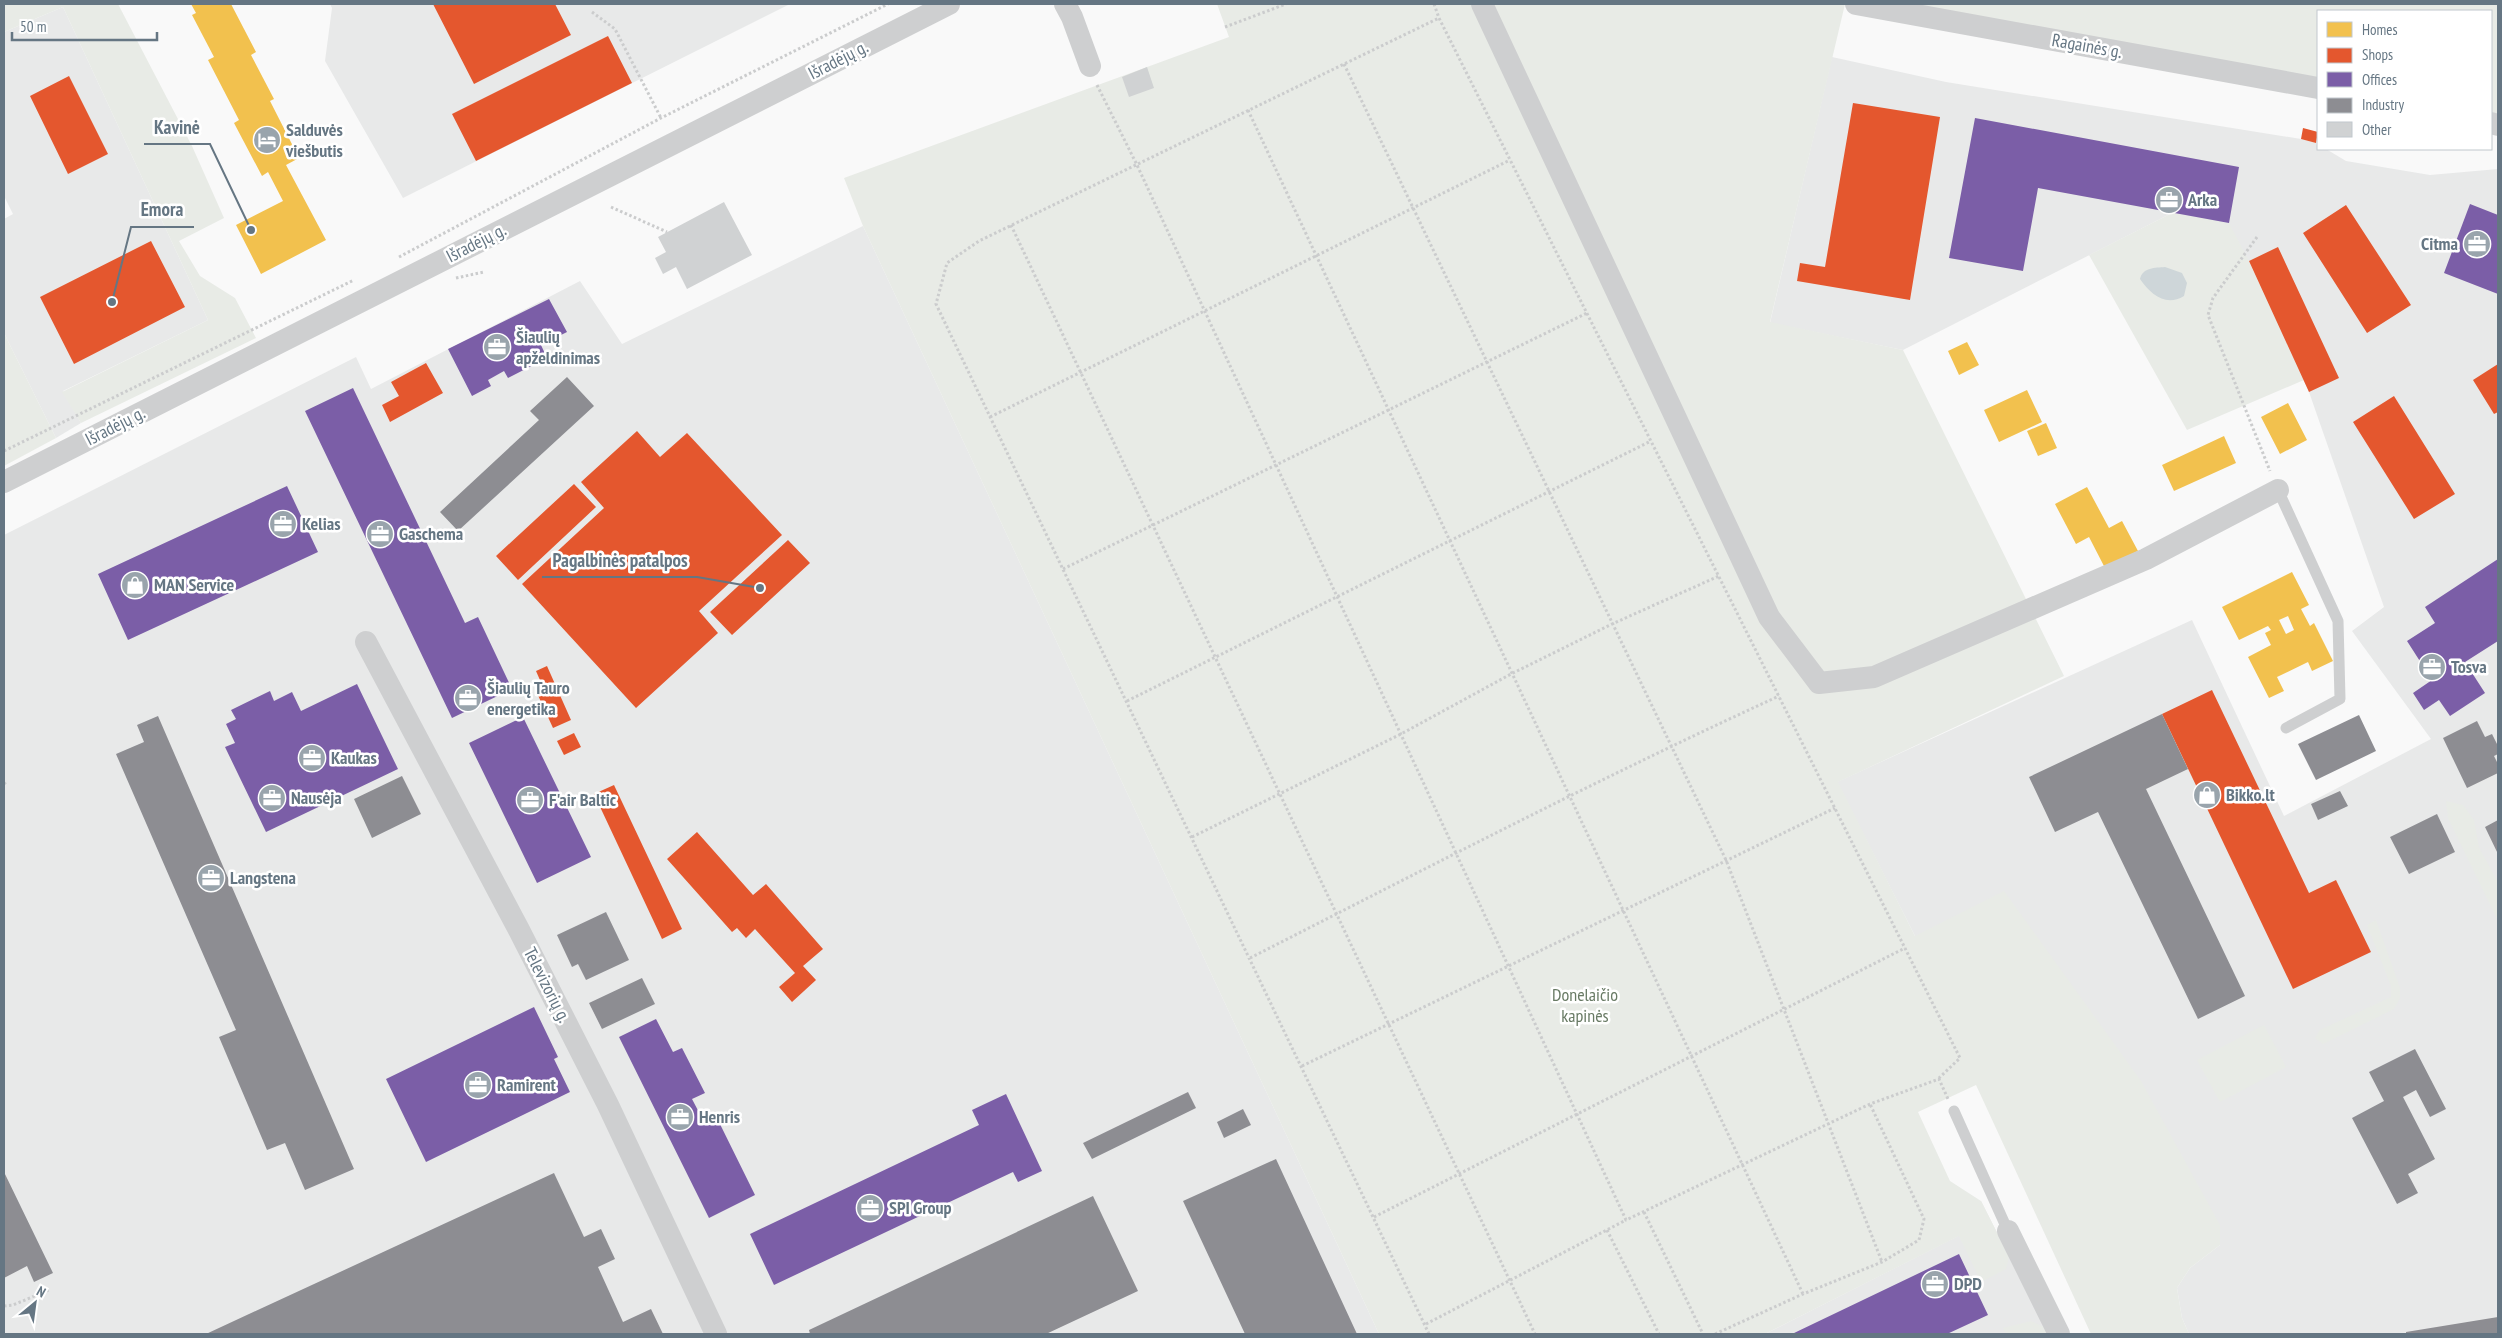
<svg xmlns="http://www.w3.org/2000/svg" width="2502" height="1338" font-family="'PT Sans Narrow',sans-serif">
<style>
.built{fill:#e8e9e9}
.green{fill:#e8ebe6}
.water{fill:#ced6d9}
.homes{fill:#f2c14e;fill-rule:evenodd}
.shops{fill:#e4572e}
.offices{fill:#7b5ea7}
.industry{fill:#8d8d92}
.building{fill:#d0d2d3}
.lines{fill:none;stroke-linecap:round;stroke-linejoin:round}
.path{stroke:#cbcccd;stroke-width:3;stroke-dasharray:2.5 2.5;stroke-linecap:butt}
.lane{stroke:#cecfd0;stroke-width:11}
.street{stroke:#cecfd0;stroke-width:22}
.labels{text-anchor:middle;stroke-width:5;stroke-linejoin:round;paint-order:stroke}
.street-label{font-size:18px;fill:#657683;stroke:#fff}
.poi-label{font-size:18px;font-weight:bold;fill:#657683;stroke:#fff;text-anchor:start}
.park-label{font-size:18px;fill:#687a64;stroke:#fff}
.leader{fill:none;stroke:#657683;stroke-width:2}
.callout-dot{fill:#657683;stroke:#fff;stroke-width:2}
.callout-label{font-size:19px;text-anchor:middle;font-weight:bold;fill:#657683;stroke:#fff;stroke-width:5;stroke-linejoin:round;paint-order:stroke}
</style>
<rect width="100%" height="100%" fill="#f9f9f9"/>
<path class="built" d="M330 4H790L403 198 325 61 332 8Z
M63 7 208 320 63 391 81 423 56 438 4 333V219L13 214 4 196V32Z
M1832 57 1946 82 2301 139 2316 143 2318 149H2326L2346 161 2430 175 2498 169V1334H2189L2182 1318 2177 1288 2190 1268 2220 1245 1915 936 1837 782 2192 620 2284 816 2431 739 2352 631 2384 607 2309 392 2249 261 2172 213 1903 350 1770 323Z
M863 226 1379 1334H4V535L356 357 371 389 580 281 622 344Z
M1981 1201 2048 1334H1765L1972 1229Z"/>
<path class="green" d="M4 4H118L192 146 224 218 179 241 200 276 235 298 256 338 81 423 62 392 208 320 63 7 4 32Z
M1217 4H1845L1770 322 1903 350 2064 676 1838 782 1915 936 2004 891 2141 1081 2220 1225V1245L2190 1268 2177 1288 2182 1318 2189 1334H2091L1976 1085 1918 1112 1950 1181 1981 1201 2009 1256 2006 1269 1981 1282 1959 1236 1765 1334H1379L863 226 844 178 1229 37Z
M1856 4H2498V125L2491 123V11H2318V88Z
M2172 213 2229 223 2249 261 2304 380 2187 430 2089 255Z
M4 333 56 438 4 466Z
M2446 801 2463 805 2474 820 2479 848 2498 882V921L2448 818Z
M2376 920 2400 988V998L2394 1009 2323 1044 2315 1038 2320 1030 2391 997V986L2367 925Z
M2264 1025 2286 1067 2220 1102 2197 1060Z
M2031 1321 2044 1327 2048 1334H2006L2003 1328Z"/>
<path class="water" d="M2165 267 2182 273 2187 283 2184 296C2166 307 2151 295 2140 279 2143 267 2155 268 2165 267Z"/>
<path class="homes" d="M191 4H231L256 52 251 55 274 99 270 101 299 158 286 165 326 240 261 274 236 225 283 201 268 172 262 176 234 123 239 120 208 60 214 57 192 15 196 13Z
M1967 342 1979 365 1959 375 1948 351Z
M2027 390 2042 422 1999 442 1984 410Z
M2288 403 2307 440 2280 454 2261 417Z
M2046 423 2057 448 2038 456 2027 431Z
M2224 436 2236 463 2174 491 2162 465Z
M2087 487 2109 528 2122 521 2138 551 2105 568 2089 537 2076 544 2055 504Z
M2292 572 2309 605 2301 609 2310 626 2314 623 2333 661 2312 671 2308 662 2277 677 2284 691 2269 698 2248 657 2271 645 2265 633 2271 630 2268 626 2239 640 2222 607ZM2288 616 2294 630 2286 634 2279 620Z"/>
<path class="shops" d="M433 4H555L571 35 474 84Z
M608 36 632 83 476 161 452 114Z
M69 76 108 154 68 174 30 96Z
M1853 103 1940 117 1910 300 1797 281 1800 263 1825 267Z
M2303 128 2318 132 2316 143 2301 139Z
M2346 205 2411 305 2367 333 2303 233Z
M151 241 185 307 74 364 40 297Z
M2278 247 2339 378 2309 392 2249 261Z
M426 363 443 393 390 422 382 405 399 396 391 382Z
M2498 364V412L2494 414 2473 380Z
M2394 396 2455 494 2414 519 2353 422Z
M637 431 660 457 687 433 782 535 699 611 718 633 636 708 522 584 604 508 581 482Z
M574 484 596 507 518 580 496 556Z
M788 540 810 563 732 635 710 612Z
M547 666 571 720 553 728 536 691 543 687 536 671Z
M2212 690 2309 893 2336 880 2371 952 2293 989 2162 714Z
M574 733 581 747 564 755 557 741Z
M614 785 682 929 662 939 594 794Z
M697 832 753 895 766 884 823 949 803 966 816 980 792 1002 779 987 795 973 755 929 746 938 737 928 732 932 667 859Z"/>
<path class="offices" d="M1975 118 2239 167 2229 223 2038 188 2023 271 1949 258Z
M2470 204 2498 215V294L2444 273Z
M549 299 567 332 541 345 547 358 508 378 504 371 488 380 491 386 472 396 448 349Z
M353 388 465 623 478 617 512 689 452 718 305 411Z
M287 486 318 552 128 640 98 574Z
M2498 559V641L2465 662 2485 693 2450 716 2439 700 2424 710 2413 693 2432 680 2407 641 2435 623 2425 607Z
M357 684 398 769 266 832 225 747 235 743 226 724 236 719 231 710 270 691 274 701 292 692 301 711Z
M523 717 591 857 537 883 469 743Z
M534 1007 558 1057 554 1059 570 1092 426 1162 386 1079Z
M656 1019 673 1052 682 1048 705 1093 692 1099 703 1120 715 1114 755 1195 709 1218 619 1037Z
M1006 1094 1042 1171 1018 1182 1013 1172 774 1285 750 1234 979 1125 972 1110Z
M1959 1254 1988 1315 1947 1334H1792Z"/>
<path class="industry" d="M567 377 594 406 458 531 440 512 539 420 530 411Z
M2162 714 2188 769 2146 789 2245 996 2198 1019 2098 812 2055 832 2029 777Z
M2359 715 2376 751 2316 780 2298 744Z
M158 716 354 1169 305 1190 285 1143 267 1150 219 1037 236 1030 116 754 144 742 137 725Z
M2477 721 2485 737 2492 734 2498 746V754L2494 756 2498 764V773L2467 788 2443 738Z
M402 776 421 814 372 838 354 799Z
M2340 791 2348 806 2318 820 2311 804Z
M2437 814 2455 852 2409 874 2390 837Z
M2498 820V854L2485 827Z
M606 912 629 960 586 980 578 964 572 967 557 935Z
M642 978 655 1004 602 1029 589 1003Z
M2415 1049 2446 1109 2430 1117 2416 1090 2403 1097 2435 1159 2408 1174 2418 1193 2397 1204 2352 1118 2384 1101 2369 1072Z
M1188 1092 1196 1108 1092 1159 1083 1143Z
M1243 1109 1251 1125 1224 1138 1217 1122Z
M1276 1159 1357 1334H1245L1183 1201Z
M4 1172 53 1273 34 1282 27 1266 4 1278Z
M554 1173 584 1237 601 1229 615 1259 598 1267 623 1322 651 1309 663 1334H206Z
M1093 1196 1138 1291 1046 1334H810L809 1330Z
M2498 1317V1334H2406V1332Z"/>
<path class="building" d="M1147 67 1154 88 1129 97 1122 77Z
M724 202 752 255 687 289 676 267 663 274 655 258 666 252 658 237Z"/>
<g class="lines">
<path class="path" d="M1434 4 1439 18 1960 1058 1939 1078
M592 12 615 29 661 118
M1225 27 1286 4
M1344 64 1726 860 1882 1262
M1097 85 1137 165 1626 1220 1870 1104 1939 1079 1948 1099
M1248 110 1803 1294
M611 207 667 232
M1011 225 1535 1334
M2257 237 2213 298 2208 315 2270 471
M399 257 661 118 888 4
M456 278 484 272
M990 417 1510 160
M4 451 354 280
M1063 569 1587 313
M1127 701 1651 441
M4 784 6 782
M1192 837 1401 734 1511 674 1612 624 1719 576
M1250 958C1425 869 1600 778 1779 696
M1302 1066 1835 808
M1644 1212 1703 1334
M1374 1217 1905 948
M1607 1230 1659 1334
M4 1306 13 1305 49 1290
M1426 1324 1626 1220
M1429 1334 936 304 947 263 979 241 1439 18
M1715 1334 1803 1294 1882 1262 1919 1240 1924 1219 1870 1104"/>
<path class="lane" d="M2278 490 2338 621 2340 699 2286 728
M1954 1111 2008 1231"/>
<path class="street" d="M1065 4 1072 17 1090 66
M1482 4 1769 617 1819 683 1874 677 2146 559 2278 490
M1856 4 2318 88
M2491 123 2498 125
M4 482 949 4
M366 642 519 930 608 1105 716 1334
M2008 1231 2059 1334"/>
</g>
<defs>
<g id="hotel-disc" transform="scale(1.4375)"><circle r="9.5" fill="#99a4ac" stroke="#fff"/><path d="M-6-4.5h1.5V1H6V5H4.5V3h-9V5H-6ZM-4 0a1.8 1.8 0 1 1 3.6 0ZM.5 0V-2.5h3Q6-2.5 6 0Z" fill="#fff"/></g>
<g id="office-disc" transform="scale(1.4375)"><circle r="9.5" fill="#99a4ac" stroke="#fff"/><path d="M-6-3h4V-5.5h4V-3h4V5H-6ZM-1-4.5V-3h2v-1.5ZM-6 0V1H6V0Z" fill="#fff"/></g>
<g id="shop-disc" transform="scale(1.4375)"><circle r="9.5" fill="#99a4ac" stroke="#fff"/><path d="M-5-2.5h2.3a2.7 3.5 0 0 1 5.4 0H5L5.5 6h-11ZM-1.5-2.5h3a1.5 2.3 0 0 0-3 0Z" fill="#fff"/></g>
</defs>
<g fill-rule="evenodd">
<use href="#hotel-disc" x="267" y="140"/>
<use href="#office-disc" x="2169" y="200"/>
<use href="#office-disc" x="2477" y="244"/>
<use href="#office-disc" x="497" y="347"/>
<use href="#office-disc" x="283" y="524"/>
<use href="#office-disc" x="380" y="534"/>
<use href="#shop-disc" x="135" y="585"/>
<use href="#office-disc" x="2432" y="667"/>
<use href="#office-disc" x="468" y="698"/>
<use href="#office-disc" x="312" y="758"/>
<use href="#shop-disc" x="2207" y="795"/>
<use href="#office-disc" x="272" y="798"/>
<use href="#office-disc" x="530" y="800"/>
<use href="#office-disc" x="211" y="878"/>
<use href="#office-disc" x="478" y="1085"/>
<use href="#office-disc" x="680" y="1117"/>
<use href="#office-disc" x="870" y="1208"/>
<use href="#office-disc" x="1935" y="1284"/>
</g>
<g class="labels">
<g class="street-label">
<text transform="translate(2087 46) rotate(10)" y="6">Ragainės g.</text>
<text transform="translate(838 60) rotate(-27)" y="6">Išradėjų g.</text>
<text transform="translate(476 243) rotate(-27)" y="6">Išradėjų g.</text>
<text transform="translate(115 426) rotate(-27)" y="6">Išradėjų g.</text>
<text transform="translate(547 985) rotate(63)" y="6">Televizorių g.</text>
</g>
<g class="poi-label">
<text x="286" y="136">Salduvės<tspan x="286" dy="21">viešbutis</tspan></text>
<text x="2188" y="206">Arka</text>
<text x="2458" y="250" text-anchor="end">Citma</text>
<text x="516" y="343">Šiaulių<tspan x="516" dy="21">apželdinimas</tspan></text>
<text x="302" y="530">Kelias</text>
<text x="399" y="540">Gaschema</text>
<text x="154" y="591">MAN Service</text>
<text x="2451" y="673">Tosva</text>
<text x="487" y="694">Šiaulių Tauro<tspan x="487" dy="21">energetika</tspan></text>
<text x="331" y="764">Kaukas</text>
<text x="2226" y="801">Bikko.lt</text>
<text x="291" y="804">Nausėja</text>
<text x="549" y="806">F'air Baltic</text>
<text x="230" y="884">Langstena</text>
<text x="497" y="1091">Ramirent</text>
<text x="699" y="1123">Henris</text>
<text x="889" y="1214">SPI Group</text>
<text x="1954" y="1290">DPD</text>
</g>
<g class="park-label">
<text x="1585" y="1001">Donelaičio<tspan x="1585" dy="21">kapinės</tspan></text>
</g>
</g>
<path class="leader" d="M251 230L210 144H144M112 302L131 227H194M760 588L697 577H542"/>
<g class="callout-dot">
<circle cx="251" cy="230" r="5"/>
<circle cx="112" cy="302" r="5"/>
<circle cx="760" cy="588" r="5"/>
</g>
<g class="callout-label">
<text x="177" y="134">Kavinė</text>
<text x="162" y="216">Emora</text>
<text x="620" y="567">Pagalbinės patalpos</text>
</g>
<rect width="2502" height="1338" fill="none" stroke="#657683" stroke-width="10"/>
<rect x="2317" y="10" width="175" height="140" fill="#ffffff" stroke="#c1c8cd"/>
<rect x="2327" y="22" width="25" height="15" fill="#f2c14e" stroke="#c1c8cd"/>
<text x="2362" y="35" font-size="15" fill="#657683">Homes</text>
<rect x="2327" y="48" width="25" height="15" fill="#e4572e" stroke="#c1c8cd"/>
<text x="2362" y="60" font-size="15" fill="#657683">Shops</text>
<rect x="2327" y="72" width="25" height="15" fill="#7b5ea7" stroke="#c1c8cd"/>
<text x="2362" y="85" font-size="15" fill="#657683">Offices</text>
<rect x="2327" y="98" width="25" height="15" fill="#8d8d92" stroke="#c1c8cd"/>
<text x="2362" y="110" font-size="15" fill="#657683">Industry</text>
<rect x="2327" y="122" width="25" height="15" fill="#d0d2d3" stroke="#c1c8cd"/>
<text x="2362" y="135" font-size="15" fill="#657683">Other</text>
<g transform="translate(35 1303) rotate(29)" stroke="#ffffff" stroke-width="4" paint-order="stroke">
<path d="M0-4L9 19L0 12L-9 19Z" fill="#657683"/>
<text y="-8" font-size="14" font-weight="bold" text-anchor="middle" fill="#657683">N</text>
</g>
<path d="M12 32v8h145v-8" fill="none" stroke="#657683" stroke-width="2.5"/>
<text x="20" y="32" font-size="15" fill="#657683" stroke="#ffffff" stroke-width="4" paint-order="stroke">50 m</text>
</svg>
